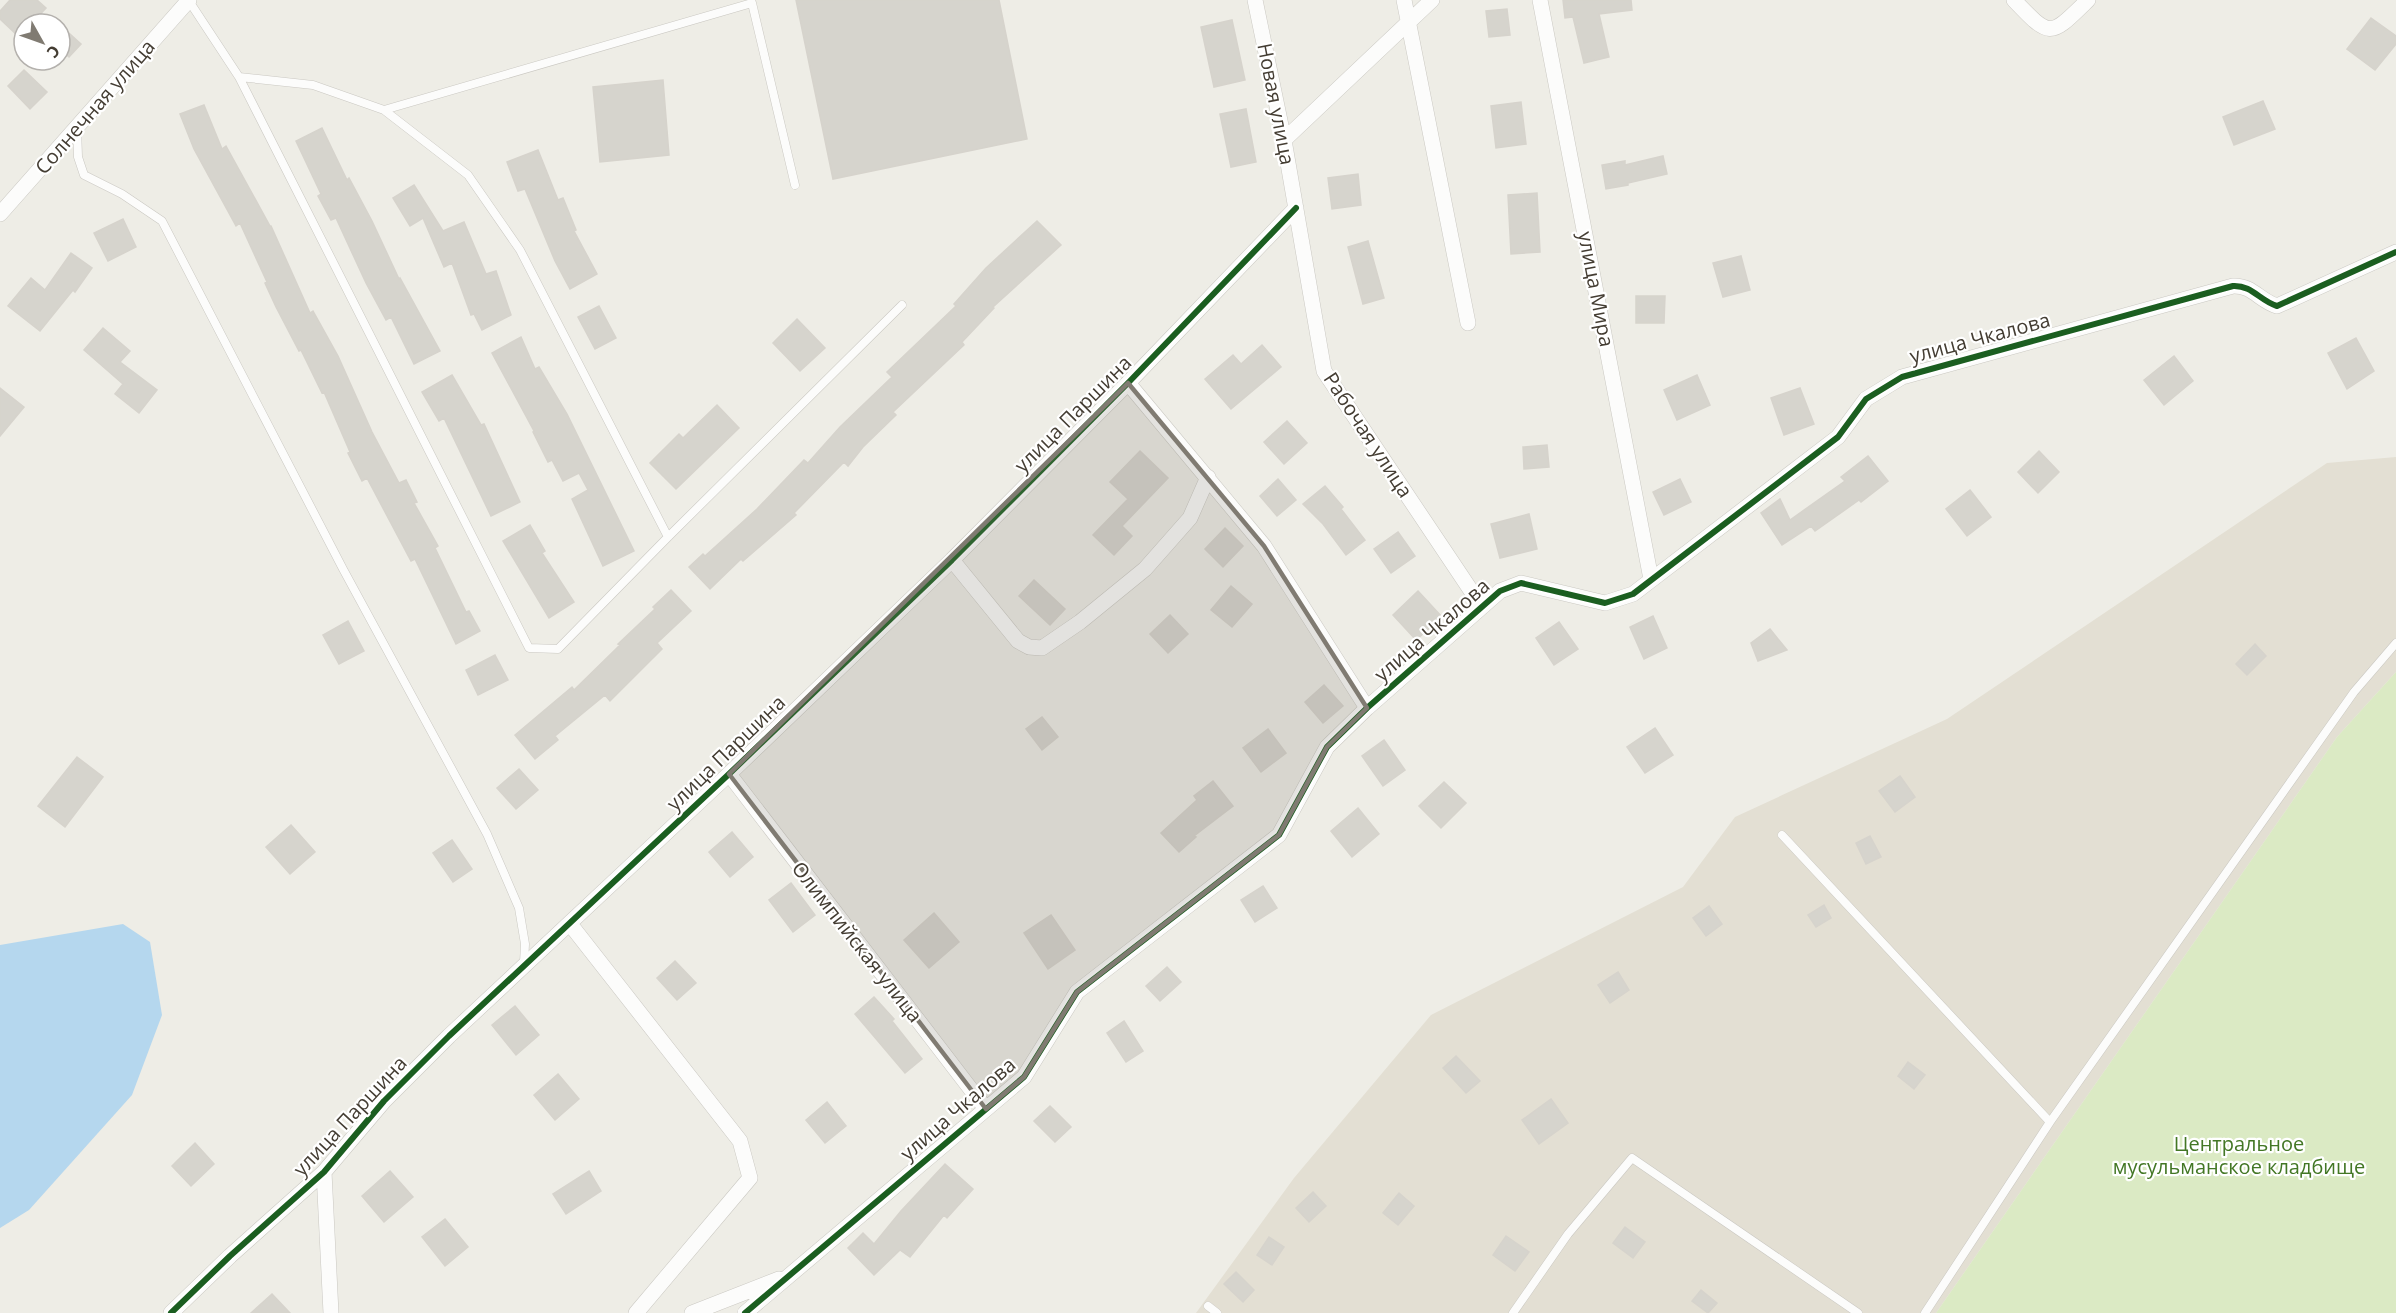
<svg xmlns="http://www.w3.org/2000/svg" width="2396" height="1313" font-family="'Open Sans',sans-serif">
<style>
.residential{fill:#e3dfd3}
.green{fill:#dbeac4}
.water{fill:#b5d7ee}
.building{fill:#d6d4cd;stroke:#d6d3cc;stroke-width:1.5}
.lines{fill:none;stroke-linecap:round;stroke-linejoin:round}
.lane-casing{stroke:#cac8c2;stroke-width:9}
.street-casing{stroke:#cac8c2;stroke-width:16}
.lane{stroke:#fcfcfb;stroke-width:8}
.street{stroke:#fcfcfb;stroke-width:15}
.cycleway-casing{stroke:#fff;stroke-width:10}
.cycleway{stroke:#1b5e20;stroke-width:6}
.marked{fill:#807b72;fill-opacity:0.2;stroke:#807b72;stroke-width:4.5;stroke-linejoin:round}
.labels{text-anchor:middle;stroke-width:4.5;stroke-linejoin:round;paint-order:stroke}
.street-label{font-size:20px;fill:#443d33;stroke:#fff}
.park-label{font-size:20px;fill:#437725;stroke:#fff}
</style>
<rect width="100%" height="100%" fill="#eeede6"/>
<path class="residential" d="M2396 457V672L2337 737 1936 1313H1196L1294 1178 1431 1015 1683 887 1735 817 1947 719 2327 463Z"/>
<path class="green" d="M2396 672V1313H1936L2337 737Z"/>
<path class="water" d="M123 924 150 942 162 1015 132 1095 29 1210 0 1228V945Z"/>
<path class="building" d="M10 0H37L46 8 31 24H24V31L19 37 0 19V11Z
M796 0H999L1027 139 833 179Z
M1563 0H1631L1632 10 1599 14 1609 57 1584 63 1573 17 1565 18Z
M1507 9 1510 35 1489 37 1486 11Z
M2371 18 2396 36V44L2375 70 2347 49Z
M1232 20 1245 80 1214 87 1201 27Z
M60 25 81 44 69 57 60 49Z
M24 70 47 92 30 109 8 86Z
M663 80 669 155 600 162 593 87Z
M2263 101 2275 129 2234 145 2223 117Z
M1521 102 1526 144 1496 148 1491 106Z
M204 105 222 149 226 146 270 226H271L310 313 313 311 338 356 372 432 399 483 406 480 417 502 414 503 438 546 435 548 466 612 469 611 480 631 456 644 415 559 411 561 367 478 362 481 348 453 350 452 324 392 322 393 301 350 299 351 276 307 265 283 267 282 240 223 236 226 194 149 180 114Z
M1246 109 1256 162 1231 167 1220 114Z
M322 128 347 180 349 178 372 221 399 279 400 278 440 351 414 364 391 317 386 320 366 283 336 218 331 220 318 196 321 194 296 141Z
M538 150 558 200 563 198 576 230 574 231 597 274 570 289 555 261 525 189 518 191 507 162Z
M1663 156 1667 174 1628 183V185L1606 189 1602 165 1625 161V165Z
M1358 174 1361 205 1332 209 1328 178Z
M414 185 443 231 464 222 486 274 496 271 511 315 482 330 474 314 471 315 452 263 444 267 423 218 410 226 393 198Z
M1537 193 1540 252 1511 254 1508 195Z
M123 219 136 247 108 261 94 233Z
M1037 221 1061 245 993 307 994 308 962 342 964 345 893 412 896 415 863 447 848 466 844 462 794 513 796 515 743 561 741 559 710 589 689 567 703 554 705 556 757 509 804 460 808 463 840 427 892 377 887 372 956 306 954 304 986 268Z
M1368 241 1384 298 1363 304 1348 247Z
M71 253 92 268 75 292 73 290 40 331 8 306 31 278 45 290Z
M1741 256 1750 290 1723 297 1713 263Z
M1636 296H1665L1664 323H1636Z
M599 306 616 338 595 349 578 317Z
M797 319 825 348 800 371 773 343Z
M103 328 130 351 120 362 157 390 139 413 115 394 123 384 84 350Z
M521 337 535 369 539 367 567 414 634 551 603 566 572 499 588 490 579 473 563 481 552 460 548 462 533 432 534 431 492 353Z
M2356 338 2374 371 2347 389 2328 353Z
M1262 345 1281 367 1231 409 1205 379 1233 355 1241 364Z
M2174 356 2193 381 2164 405 2144 380Z
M452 375 481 425 484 424 520 502 491 516 444 418 439 421 422 392Z
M1697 375 1710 405 1677 420 1664 390Z
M0 388 24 407 0 436Z
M1800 388 1814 424 1784 435 1771 398Z
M717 405 739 428 676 489 650 463 679 434 683 438Z
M1287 421 1307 443 1284 464 1264 442Z
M1547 445 1549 467 1524 469 1523 447Z
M1140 451 1168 478 1122 526 1132 536 1114 555 1093 535 1128 499 1110 482Z
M2039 451 2059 472 2038 493 2018 472Z
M1868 456 1888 481 1861 502 1859 500 1815 531 1811 526 1782 545 1761 513 1780 499 1790 520 1845 481 1841 477Z
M1278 479 1296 500 1277 516 1260 496Z
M1680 479 1691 502 1664 515 1653 492Z
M1325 486 1343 507 1341 509 1365 540 1346 555 1323 524 1303 504Z
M1970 490 1991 517 1967 536 1946 509Z
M1529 514 1537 549 1500 558 1491 524Z
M530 525 545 551 542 553 574 602 549 618 503 541Z
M1225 528 1243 546 1223 567 1205 549Z
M1398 532 1415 556 1391 573 1374 549Z
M1034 580 1065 609 1050 625 1019 596Z
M1231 586 1252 604 1232 627 1211 610Z
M671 590 691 611 657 643 662 649 610 701 605 695 555 736 558 740 535 759 515 735 572 687 574 690 620 645 618 644 655 609 653 607Z
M1418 591 1442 617 1416 640 1393 615Z
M1170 615 1188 634 1168 653 1150 634Z
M1653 616 1667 648 1644 659 1630 627Z
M348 621 364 651 339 664 323 635Z
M1559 622 1578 649 1554 665 1536 638Z
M1770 629 1787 650 1758 661 1751 643Z
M2255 644 2266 656 2247 675 2236 664Z
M495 655 508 680 478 695 466 670Z
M1324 685 1343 706 1323 723 1305 702Z
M1042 717 1058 737 1042 750 1026 729Z
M1655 728 1673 755 1645 773 1627 747Z
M1268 729 1286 753 1261 772 1243 748Z
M1384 740 1405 770 1383 786 1362 756Z
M77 757 103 777 65 827 38 806Z
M519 769 538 790 516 809 497 788Z
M1900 776 1915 797 1895 812 1879 791Z
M1213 781 1233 806 1194 836 1196 837 1179 852 1161 833 1197 800 1194 796Z
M1444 782 1466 803 1441 828 1419 806Z
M1358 808 1379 834 1352 857 1331 831Z
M291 825 315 852 290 874 266 847Z
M732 832 753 857 730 877 709 852Z
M1870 836 1881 857 1866 864 1856 843Z
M452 840 472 869 453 882 433 853Z
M791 883 815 915 793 932 769 900Z
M1263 886 1277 908 1255 922 1241 900Z
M1824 905 1831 918 1816 927 1808 915Z
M1709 906 1722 924 1706 936 1693 918Z
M934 913 959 942 929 968 904 940Z
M1051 915 1075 950 1048 969 1024 933Z
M675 961 696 983 677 1000 657 978Z
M1167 967 1181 982 1160 1001 1146 986Z
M1618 972 1629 990 1610 1003 1598 985Z
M874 997 894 1019 892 1021 922 1059 905 1073 855 1014Z
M515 1006 539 1035 516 1055 492 1025Z
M1124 1021 1143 1051 1126 1062 1107 1033Z
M1456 1056 1480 1081 1466 1093 1443 1068Z
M1908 1062 1925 1075 1914 1089 1898 1076Z
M558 1074 579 1099 555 1120 534 1095Z
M1551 1099 1568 1123 1539 1144 1522 1120Z
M827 1102 846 1126 825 1143 806 1120Z
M1050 1106 1071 1127 1055 1142 1034 1121Z
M195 1143 214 1164 191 1186 172 1166Z
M945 1164 973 1189 947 1218 944 1215 910 1257 900 1250 874 1275 848 1248 863 1233 874 1244 901 1211Z
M390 1171 413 1197 384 1222 362 1196Z
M589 1171 601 1191 566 1214 553 1194Z
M1313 1192 1326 1206 1309 1222 1296 1208Z
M1399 1193 1414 1206 1398 1225 1383 1213Z
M445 1219 468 1247 445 1266 422 1237Z
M1625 1227 1645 1242 1633 1258 1613 1243Z
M1506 1236 1529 1252 1515 1271 1493 1255Z
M1269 1237 1284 1247 1272 1265 1257 1255Z
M1236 1272 1254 1290 1243 1302 1224 1284Z
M1701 1290 1717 1303 1708 1313 1692 1301Z
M272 1294 290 1313H251Z"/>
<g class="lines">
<g class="lane-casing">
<path id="lane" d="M189 1 239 77 313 85 384 110 752 3 795 185
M239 77 529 648 558 649 668 537 902 305
M384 110 468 175 520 250 668 537
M77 128 78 157 84 175 122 194 162 221 343 569 487 834 519 908 525 944 524 963
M1782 835 2050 1122
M1208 1306 1217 1313
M1513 1313 1568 1234 1632 1158 1858 1313
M1925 1313 2050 1122 2354 692 2396 643"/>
</g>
<g class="street-casing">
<path id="street" d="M1255 0 1284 140 1324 371 1482 607
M1404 0 1468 323
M1540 0 1651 579
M2014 0C2051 39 2050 37 2088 0
M1284 140 1432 0
M0 214 189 0
M1128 383 1264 546 1367 708
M952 560 1018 641 1029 647 1042 648 1080 622 1145 569 1190 518 1208 477
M729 774 986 1109
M570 924 740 1141 750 1178 636 1313
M324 1172 331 1313
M171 1313 230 1256 324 1172 384 1101 449 1036 729 774 952 560 1128 383 1296 208
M692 1313 779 1279
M745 1313 1024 1077 1077 992 1279 835 1327 747 1367 708 1500 591 1521 583 1605 603 1633 594 1838 437 1866 399 1902 377 2233 286C2252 285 2260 301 2277 306L2396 252"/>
</g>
<use href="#lane" class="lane"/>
<use href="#street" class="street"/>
<g class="cycleway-casing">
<path id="cycleway" d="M171 1313 230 1256 324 1172 384 1101 449 1036 729 774 952 560 1128 383 1296 208
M745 1313 1024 1077 1077 992 1279 835 1327 747 1367 708 1500 591 1521 583 1605 603 1633 594 1838 437 1866 399 1902 377 2233 286C2252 285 2260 301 2277 306L2396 252"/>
</g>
<use href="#cycleway" class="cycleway"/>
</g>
<path class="marked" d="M1128 383 1264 546 1367 708 1327 747 1279 835 1077 992 1024 1077 986 1109 729 774Z"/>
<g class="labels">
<g class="street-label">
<text transform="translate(1276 104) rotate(79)" y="7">Новая улица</text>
<text transform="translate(95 107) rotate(-49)" y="7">Солнечная улица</text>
<text transform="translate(1596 289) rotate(79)" y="7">улица Мира</text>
<text transform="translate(1980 338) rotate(-15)" y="7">улица Чкалова</text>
<text transform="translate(1073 414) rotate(-45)" y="7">улица Паршина</text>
<text transform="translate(1368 435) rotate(57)" y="7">Рабочая улица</text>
<text transform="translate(1432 630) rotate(-41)" y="7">улица Чкалова</text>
<text transform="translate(726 753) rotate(-44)" y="7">улица Паршина</text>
<text transform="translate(857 942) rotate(52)" y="7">Олимпийская улица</text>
<text transform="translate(958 1109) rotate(-41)" y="7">улица Чкалова</text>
<text transform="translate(350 1116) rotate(-47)" y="7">улица Паршина</text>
</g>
<g class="park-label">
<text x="2239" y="1151">Центральное<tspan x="2239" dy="23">мусульманское кладбище</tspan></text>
</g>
</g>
<g transform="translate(42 42) rotate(130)"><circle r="28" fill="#ffffff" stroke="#b4b1ad" stroke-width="1.5"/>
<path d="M0-4.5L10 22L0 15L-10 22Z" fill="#807b72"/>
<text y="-9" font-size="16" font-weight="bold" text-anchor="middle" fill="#443d33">С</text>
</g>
</svg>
